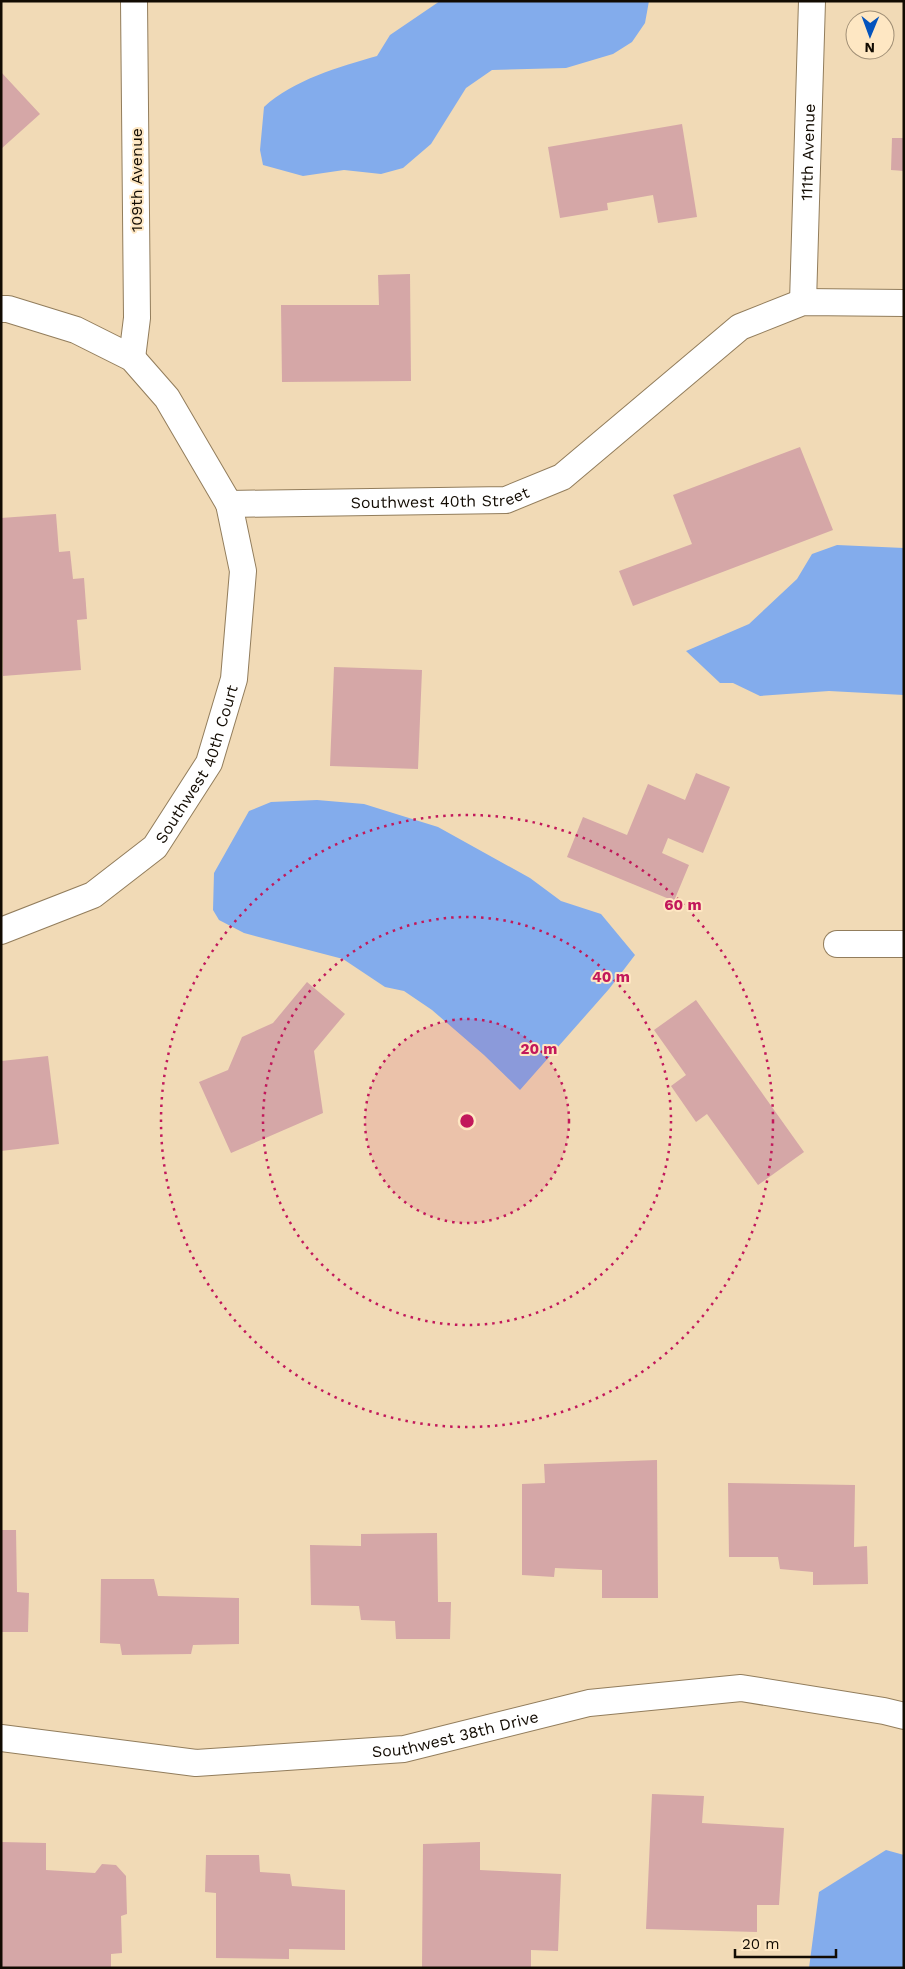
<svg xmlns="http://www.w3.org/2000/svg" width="905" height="1969" font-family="'Work Sans',sans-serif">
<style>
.water{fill:#83acec}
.building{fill:#d5a7a7}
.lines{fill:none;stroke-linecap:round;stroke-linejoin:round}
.minor-casing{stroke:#927d5c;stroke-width:28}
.minor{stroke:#fff;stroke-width:26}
.ring{fill:none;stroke:#c2185b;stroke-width:2.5;stroke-dasharray:2.5 5}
.labels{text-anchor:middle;stroke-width:4;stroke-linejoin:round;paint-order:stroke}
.street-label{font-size:16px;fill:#120b02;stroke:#fee7c3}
.centre{fill:#c2185b;stroke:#fee7c3;stroke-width:2.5}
.ring-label{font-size:15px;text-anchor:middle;font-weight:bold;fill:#c2185b;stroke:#fee7c3;stroke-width:4;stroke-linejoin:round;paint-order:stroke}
</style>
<rect width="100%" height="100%" fill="#f1dab6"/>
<path class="water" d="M440 1H649L645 23 632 42 613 54 566 68 492 70 466 88 431 144 403 168 381 174 344 170 303 176 263 165 260 150 264 107C293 80 339 67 377 56L390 35Z
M837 545 904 548V695L829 691 760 696 733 683H720L686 651 749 624 797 579 812 554Z
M317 800 364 804 438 827 530 878 561 901 601 914 635 955 609 989 520 1090 484 1055 432 1010 404 991 385 987 343 959 244 933 219 920 213 910 214 873 249 811 271 802Z
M886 1850 904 1855V1968H809L819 1892Z"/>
<path class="building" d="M1 72 40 114 1 149Z
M682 124 697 217 658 223 653 195 607 203 608 210 560 218 548 147Z
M892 138H904V171L891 170Z
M410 274 411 381 282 382 281 305H379L378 275Z
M800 447 833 530 633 606 619 571 692 544 673 495Z
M56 514 59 552 70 551 73 579 84 578 87 619 77 620 81 670 3 676 1 518Z
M334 667 422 670 418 769 330 766Z
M696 773 730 787 703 853 668 838 662 853 689 865 674 901 567 857 583 817 627 835 648 784 685 800Z
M307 982 345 1014 314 1051 323 1113 231 1153 199 1082 228 1070 242 1037 273 1023Z
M696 1000 804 1152 758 1185 707 1114 696 1122 671 1086 686 1075 654 1030Z
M48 1056 59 1144 1 1151V1061Z
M657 1460 658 1598H602V1570L555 1568 554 1577 522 1575V1484L545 1483 544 1464Z
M728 1483 855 1485 854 1547 867 1546 868 1584 813 1585V1572L780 1569 778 1557H729Z
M1 1530H16L17 1592 29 1593 28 1632H1Z
M437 1533 438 1602H451L450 1639H396L395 1621 361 1620 359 1606 311 1605 310 1545 361 1546V1534Z
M101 1579H154L158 1596 239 1598V1644L193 1645 191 1654 122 1655 120 1644 100 1643Z
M652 1794 704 1796 702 1823 784 1828 779 1905H757V1932L646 1929Z
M1 1842 46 1843V1870L95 1873 102 1864 116 1865 126 1876 127 1914 121 1916 122 1953 111 1954V1968H1Z
M480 1842V1870L561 1874 558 1951 531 1950V1968H422L423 1844Z
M206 1855H259L260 1872 290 1874 292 1886 345 1890V1950L289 1949V1959L216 1958V1893L205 1892Z"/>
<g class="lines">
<g class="minor-casing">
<g id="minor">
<path id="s1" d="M803 302 812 1"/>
<path id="s2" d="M1 309H8L76 330 132 358 167 398 229 504 506 500 562 477 740 327 803 302 904 303"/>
<path d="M132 358 137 318 134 1"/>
<path id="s3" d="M1 931 93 895 155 847 209 763 234 679 243 571 229 504"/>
<path d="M837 944H904"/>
<path id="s4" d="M1 1738 196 1763 404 1749 589 1703 741 1688 884 1711 904 1716"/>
</g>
</g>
<use href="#minor" class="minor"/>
</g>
<circle cx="467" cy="1121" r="102" fill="#c2185b" fill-opacity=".12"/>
<g class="ring">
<circle cx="467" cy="1121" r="102"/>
<circle cx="467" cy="1121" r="204"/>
<circle cx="467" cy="1121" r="306"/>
</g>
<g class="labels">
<g class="street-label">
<text dy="6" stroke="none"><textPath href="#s1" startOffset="150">111th Avenue</textPath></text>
<text transform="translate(136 180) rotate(-90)" y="6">109th Avenue</text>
<text dy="6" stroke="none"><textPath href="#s2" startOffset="528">Southwest 40th Street</textPath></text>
<text dy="6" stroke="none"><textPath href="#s3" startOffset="271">Southwest 40th Court</textPath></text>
<text dy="6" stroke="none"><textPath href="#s4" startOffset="458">Southwest 38th Drive</textPath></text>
</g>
</g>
<circle cx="467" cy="1121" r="8" class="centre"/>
<g class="ring-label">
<text x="683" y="910">60 m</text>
<text x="611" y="982">40 m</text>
<text x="539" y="1054">20 m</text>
</g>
<rect width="905" height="1969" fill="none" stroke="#120b02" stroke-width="5"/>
<g transform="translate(870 35) rotate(181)"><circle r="24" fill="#fee7c3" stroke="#a08f76"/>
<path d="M0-4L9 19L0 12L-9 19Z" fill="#0453bd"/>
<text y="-8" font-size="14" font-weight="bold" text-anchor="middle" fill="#120b02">N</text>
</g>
<path d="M735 1949v8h101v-8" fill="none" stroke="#120b02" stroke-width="2.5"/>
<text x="742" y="1949" font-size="15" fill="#120b02" stroke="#fee7c3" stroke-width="4" paint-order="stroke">20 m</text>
</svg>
